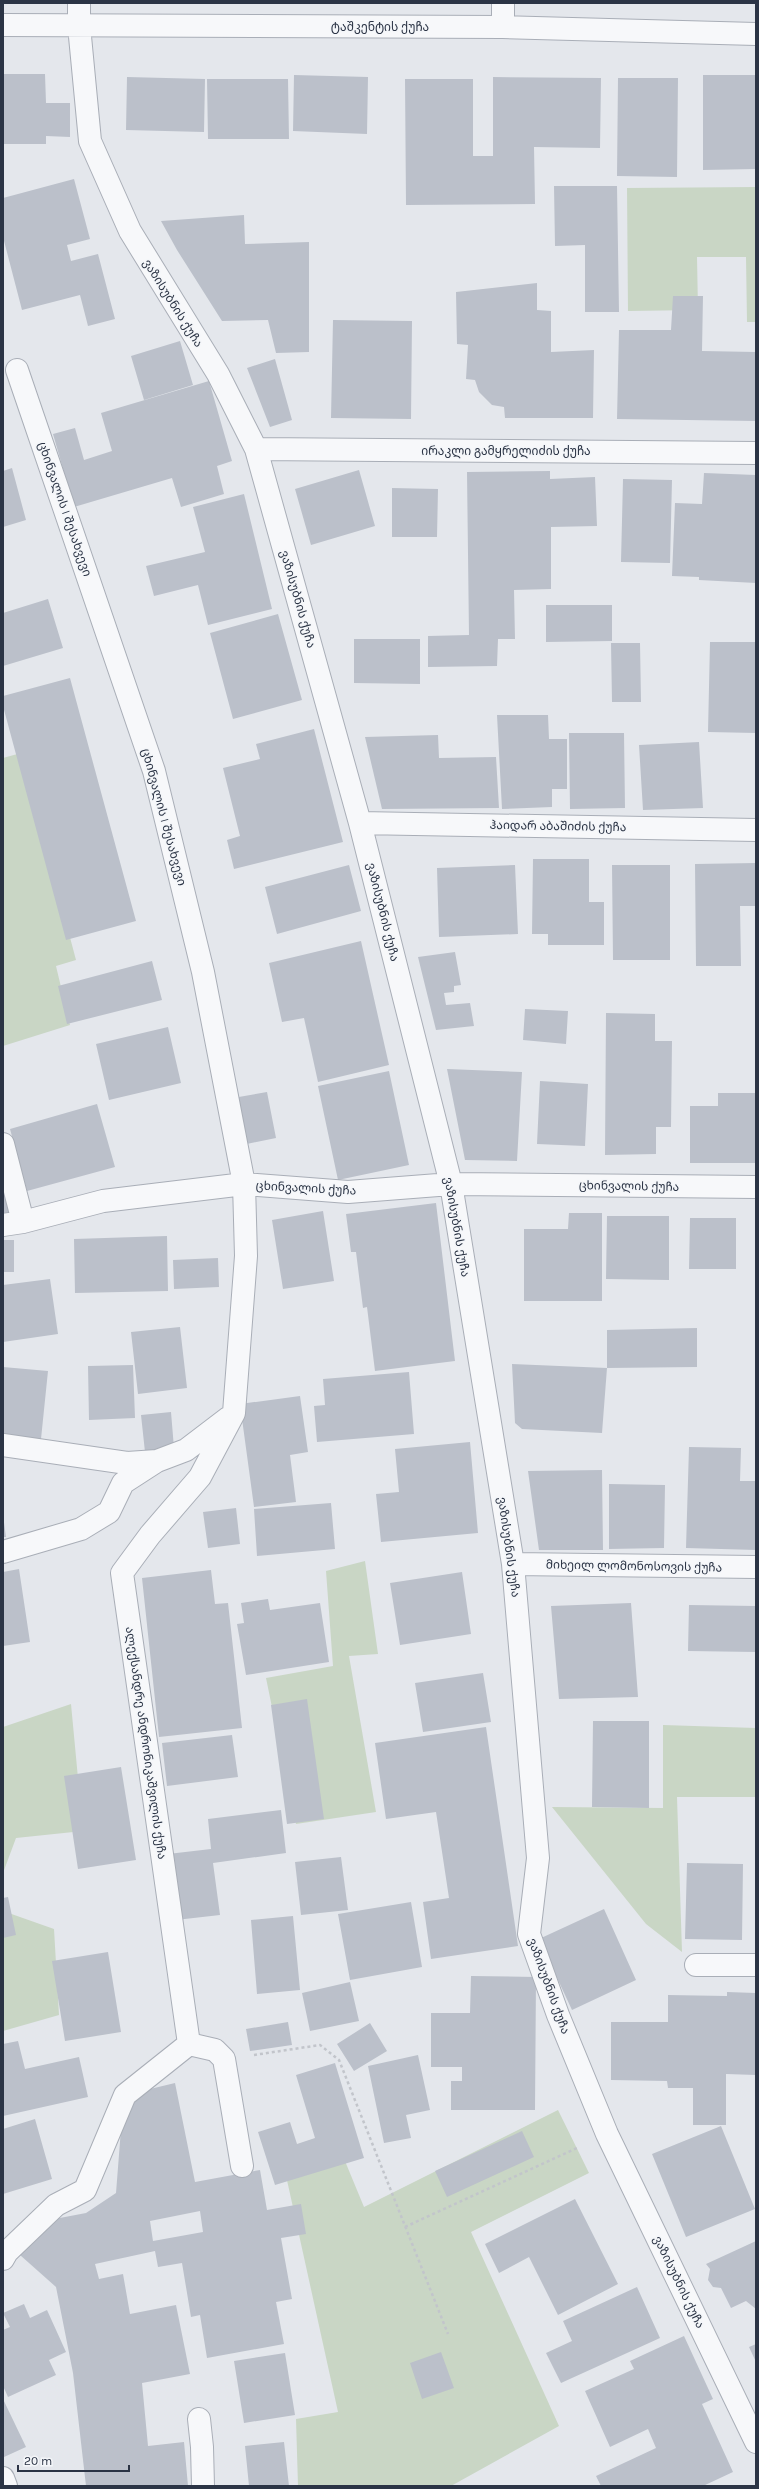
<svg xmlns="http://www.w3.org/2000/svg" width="759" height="2489" font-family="Karla,'Noto Sans Georgian',sans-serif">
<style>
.green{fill:#c9d6c5}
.building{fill:#bbc0ca;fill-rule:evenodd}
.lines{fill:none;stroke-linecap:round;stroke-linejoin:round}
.minor-casing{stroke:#a9aeb7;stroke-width:24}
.path{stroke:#c2c5cb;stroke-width:2.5;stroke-dasharray:3 3;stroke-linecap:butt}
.minor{stroke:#f7f8fa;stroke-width:22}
.labels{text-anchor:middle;stroke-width:3;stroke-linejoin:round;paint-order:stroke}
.street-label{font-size:12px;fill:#2b3445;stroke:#f4f6f9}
</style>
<rect width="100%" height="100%" fill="#e4e7ec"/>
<path class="green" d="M756 187V322H747L746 257H697L698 310 628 311 627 188Z
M21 753 76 960 56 966 70 1025 3 1046V758Z
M365 1561 378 1654 349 1656 376 1812 296 1824 266 1678 333 1666 326 1571Z
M71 1704 83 1831 16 1838 3 1873V1727Z
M663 1725 756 1728V1797H677L682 1952 646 1924 552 1807 663 1808Z
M3 1911 54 1929 59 2015 3 2031Z
M558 2110 589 2173 471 2232 559 2426 451 2486H298L296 2419 338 2412 283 2162 340 2149 364 2207Z"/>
<path class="building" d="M3 74H45L46 103H70V137L46 136V144H3Z
M294 75 368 77 367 134 293 131Z
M703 75H756V169L703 170Z
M127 77 205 79 204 132 126 130Z
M493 77 601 78 600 148 534 147 535 204 406 205 405 79H473V156H493Z
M618 78H678L677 177 617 176Z
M207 79H288L289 139H208Z
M74 179 90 239 67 245 71 261 98 254 115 319 88 326 80 295 22 310 3 237V198Z
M554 186H617L619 312H585V245L555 246Z
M244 215 245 244 309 242V352L276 353 268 320 222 321 177 250 161 221Z
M537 283V310L551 311V352L594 350 593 418H505L504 407 492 405 479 392 475 380 466 379 468 345 457 344 456 292Z
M673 296H703L702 351 756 352V421L617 419 619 330H671Z
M333 320 412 321 411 419 331 418Z
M180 341 193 385 144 400 131 356Z
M275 359 292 420 270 427 247 368Z
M209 381 232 461 217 466 224 494 181 507 172 478 74 507 53 434 75 428 84 460 112 451 101 413Z
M12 468 26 520 3 527V471Z
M359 470 375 526 311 545 295 489Z
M550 471V479L595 477 597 526 551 527V589L514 590 515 639H498L497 666 428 667V636L469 635 467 472Z
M704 473 756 475V583L699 580V577L672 576 675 503 702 504Z
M623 479 672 480 670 563 621 562Z
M392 488 438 489 437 537H392Z
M244 494 272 609 208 625 198 585 154 596 146 566 205 552 193 507Z
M48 599 63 648 3 666V613Z
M546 605H612V641L546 642Z
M278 614 302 700 233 719 210 633Z
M354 639H420V684L354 683Z
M710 642H756V733L708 732Z
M611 643H640L641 702H612Z
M70 678 136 921 66 940 3 706V696Z
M497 715H548L549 739H567V789H552V807L502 809Z
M314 729 343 842 234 869 227 840 240 836 223 768 260 759 256 744Z
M569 733H624L625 808 570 809Z
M438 735 439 758 496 757 499 808 382 809 365 737Z
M699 742 703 808 643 810 639 745Z
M533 859H589V902H604V945H548V934H532Z
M756 863V906H740L741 966H696L695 864Z
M349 865 361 911 277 934 265 887Z
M515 865 518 934 439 937 437 868Z
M612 865H670V960H613Z
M361 941 389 1065 318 1082 304 1018 282 1022 269 963Z
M455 952 461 985 454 986V992L444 993 446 1005 470 1003 474 1026 436 1030 418 957Z
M152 961 162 1000 67 1024 58 986Z
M525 1009 568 1011 566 1044 523 1040Z
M606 1013 655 1014V1041H672L671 1127H656V1154L605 1155Z
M168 1027 181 1083 109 1100 96 1044Z
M447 1069 522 1072 517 1161 465 1160Z
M389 1071 409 1165 338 1180 318 1086Z
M540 1081 588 1084 585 1146 537 1144Z
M267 1092 276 1138 242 1145 233 1098Z
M718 1093H756V1163H690V1106H718Z
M97 1104 115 1167 27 1191 10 1129Z
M7 1185 9 1217H3V1186Z
M436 1203 455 1361 375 1371 367 1307 363 1308 356 1252H351L346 1214Z
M323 1211 334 1281 283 1289 272 1220Z
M569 1213H602V1301H524V1229H568Z
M607 1216H669V1280L606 1279Z
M690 1218H736V1269H689Z
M167 1236 168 1291 75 1293 74 1239Z
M3 1240H14V1272H3Z
M218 1258 219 1287 174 1289 173 1260Z
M50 1279 58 1334 3 1342V1285Z
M180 1327 187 1388 138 1394 131 1332Z
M697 1328V1367L607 1368 602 1433 522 1429 515 1423 512 1364 607 1368V1330Z
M133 1365 135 1418 89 1420 88 1366Z
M3 1367 48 1371 41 1439 3 1435Z
M409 1372 414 1434 317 1442 314 1406 325 1405 323 1379Z
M300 1396 308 1452 290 1455 296 1502 254 1507 240 1404Z
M171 1412 174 1448 145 1452 141 1415Z
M470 1442 478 1533 381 1542 376 1494 399 1492 395 1449Z
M689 1447 741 1448 740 1481H756V1550L686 1548Z
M602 1470 603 1550H539L528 1471Z
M609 1484 665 1485 664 1548 609 1549Z
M331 1503 335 1549 257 1556 254 1509Z
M236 1508 240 1544 208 1548 203 1512Z
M3 1515 6 1537H3Z
M19 1569 30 1642 3 1646V1572Z
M211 1570 215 1604 228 1603 242 1728 159 1737 142 1578Z
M462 1572 471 1634 400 1645 390 1583Z
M268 1599 270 1610 320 1603 329 1662 246 1675 237 1624 244 1623 241 1603Z
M631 1603 638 1697 559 1699 551 1606Z
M689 1605 756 1606V1652L688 1651Z
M483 1673 491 1722 423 1732 415 1683Z
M307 1699 324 1819 287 1824 271 1705Z
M593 1721H649V1808L592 1807Z
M486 1727 518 1946 431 1959 423 1902 449 1898 436 1812 386 1819 375 1743Z
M232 1735 238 1777 167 1786 162 1743Z
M121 1767 136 1860 78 1869 64 1776Z
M281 1810 286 1853 213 1863 220 1915 176 1920 168 1854 211 1849 208 1819Z
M341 1857 348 1910 301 1915 295 1862Z
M687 1863 743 1864 742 1940 685 1939Z
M8 1897 16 1935 3 1938V1898Z
M411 1902 422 1967 350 1980 338 1914Z
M604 1909 636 1980 572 2010 539 1939Z
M293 1916 300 1990 257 1994 251 1920Z
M108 1952 121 2032 65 2041 52 1961Z
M471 1976 536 1977 535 2110H451V2081H462V2067H431V2013H470Z
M350 1982 359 2021 310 2031 302 1993Z
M727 1992 756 1993V2075L726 2074V2125H693V2088H668L667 2081 611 2080V2022H668V1995L727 1996Z
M288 2022 292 2045 250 2051 246 2029Z
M370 2023 387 2051 354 2071 337 2044Z
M18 2041 25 2069 79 2057 88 2097 3 2116V2044Z
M418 2055 430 2110 406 2115 411 2138 384 2143 368 2066Z
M335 2063 364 2158 275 2185 258 2132 290 2122 297 2144 315 2138 296 2075Z
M175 2083 195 2182 260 2170 267 2210 301 2204 306 2234 281 2238 292 2299 276 2302 284 2344 207 2358 200 2315 191 2317 182 2263 158 2267 155 2251 95 2264 99 2279 123 2274 130 2314 176 2305 190 2374 142 2383 148 2446 184 2442 188 2486H86L73 2373 56 2287 20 2255 44 2221 86 2213 116 2193 122 2116 146 2090ZM200 2211 203 2232 153 2241 150 2221Z
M35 2119 52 2179 3 2194V2129Z
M721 2126 755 2209 686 2237 652 2154Z
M522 2131 534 2157 447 2197 435 2171Z
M575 2199 618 2284 558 2315 529 2257 499 2273 485 2244Z
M756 2241V2309L746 2301 731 2308 721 2288 713 2287 708 2280 710 2269 706 2264Z
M637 2287 660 2338 561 2383 546 2353 572 2341 563 2321Z
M24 2304 30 2318 47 2310 66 2352 49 2360 56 2375 8 2397 3 2386V2330L10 2327 3 2313Z
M684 2336 713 2399 702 2404 733 2472 703 2486H601L596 2476 656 2448 648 2429 610 2447 585 2391 634 2369 630 2361Z
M756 2344V2362L749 2347Z
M441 2352 454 2388 422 2399 410 2363Z
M285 2353 295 2415 244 2423 234 2361Z
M3 2399 26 2447 4 2457 3 2454Z
M284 2442 289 2486H249L245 2446Z"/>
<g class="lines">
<g class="minor-casing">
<path id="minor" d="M79 3V26L90 141 130 231 218 374 256 449 360 823 451 1184 513 1564 538 1858 529 1934 558 2015 607 2134 756 2442
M3 25 503 27 756 34
M503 27V3
M17 370 154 771 203 972 244 1184 246 1256 234 1413 200 1477 150 1535 122 1573 189 2044
M256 449 756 453
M360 823 756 830
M3 1144 23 1222
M3 1225 23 1222 103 1201 244 1184 348 1192 451 1184 756 1187
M3 1445 127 1463 157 1461
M3 1552 81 1529 109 1512 123 1483 157 1461 186 1450 228 1418
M513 1564 756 1567
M696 1965H756
M189 2044 215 2050 224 2059 242 2166
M3 2259 7 2252 56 2205 85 2190 125 2095 189 2044
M199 2419 202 2447 203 2486
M3 2478 6 2486"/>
</g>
<path class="path" d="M254 2055 320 2045 339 2060 448 2334
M405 2227 579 2147"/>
<use href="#minor" class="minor"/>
</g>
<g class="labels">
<g class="street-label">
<text x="380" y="31">ტაშკენტის ქუჩა</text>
<text transform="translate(173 303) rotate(58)" y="4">ვაზისუბნის ქუჩა</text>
<text x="506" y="455">ირაკლი გამყრელიძის ქუჩა</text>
<text transform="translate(65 509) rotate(71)" y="4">ცხინვალის I შესახვევი</text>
<text transform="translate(298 599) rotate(74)" y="4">ვაზისუბნის ქუჩა</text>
<text transform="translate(164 817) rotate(75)" y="4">ცხინვალის I შესახვევი</text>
<text transform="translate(558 826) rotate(1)" y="4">ჰაიდარ აბაშიძის ქუჩა</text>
<text transform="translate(383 912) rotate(76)" y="4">ვაზისუბნის ქუჩა</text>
<text transform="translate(629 1186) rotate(1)" y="4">ცხინვალის ქუჩა</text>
<text transform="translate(306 1188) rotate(3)" y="4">ცხინვალის ქუჩა</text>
<text transform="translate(457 1227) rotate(80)" y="4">ვაზისუბნის ქუჩა</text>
<text transform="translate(509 1547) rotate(82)" y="4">ვაზისუბნის ქუჩა</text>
<text transform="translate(634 1566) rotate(1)" y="4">მიხეილ ლომონოსოვის ქუჩა</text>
<text transform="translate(146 1743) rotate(82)" y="4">ალექსანდრე ანდრონიკაშვილის ქუჩა</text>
<text transform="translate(549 1986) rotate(70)" y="4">ვაზისუბნის ქუჩა</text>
<text transform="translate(679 2282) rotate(64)" y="4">ვაზისუბნის ქუჩა</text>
</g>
</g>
<rect width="759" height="2489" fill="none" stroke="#2b3445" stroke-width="8"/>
<path d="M18 2465v6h111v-6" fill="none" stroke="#2b3445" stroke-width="2"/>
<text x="24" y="2465" font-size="12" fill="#2b3445" stroke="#f4f6f9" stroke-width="3" paint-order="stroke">20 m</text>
</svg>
